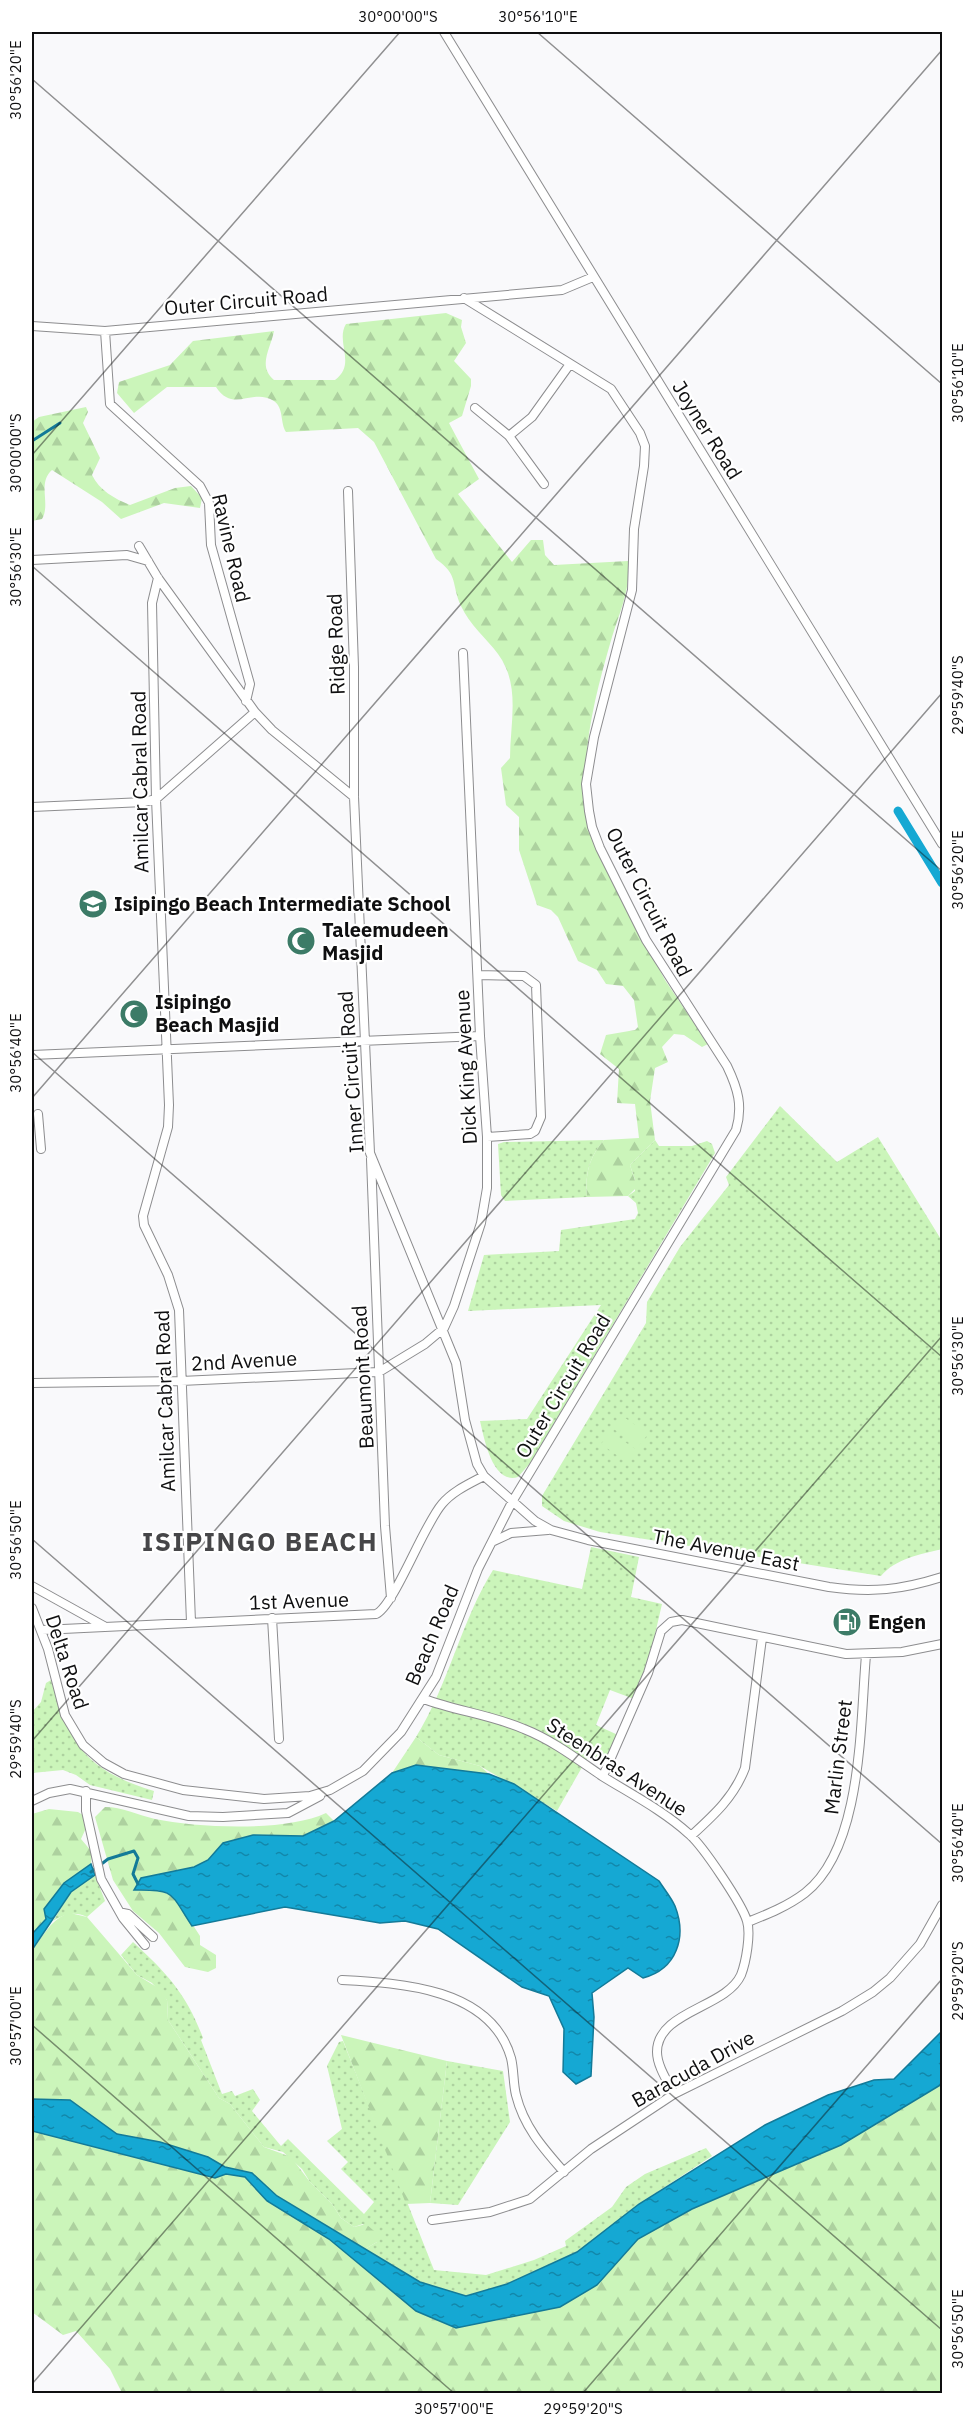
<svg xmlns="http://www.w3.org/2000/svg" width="974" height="2425" font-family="'IBM Plex Sans',sans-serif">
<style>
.green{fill:url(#green-dots)}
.forest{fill:url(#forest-firs)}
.pitch{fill:#cbf5ba}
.water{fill:url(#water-ripples);stroke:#137a98;stroke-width:1.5}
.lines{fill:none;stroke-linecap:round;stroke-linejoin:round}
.stream{stroke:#137a98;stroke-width:3}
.canal{stroke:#15a8d3;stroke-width:9}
.street-casing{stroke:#8d8d8f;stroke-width:10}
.street{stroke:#fff;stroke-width:8}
.ticks{fill:none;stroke:#0f0f10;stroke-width:1.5;stroke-opacity:0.45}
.labels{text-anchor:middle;stroke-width:4.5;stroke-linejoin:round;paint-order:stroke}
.street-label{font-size:20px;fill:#0f0f10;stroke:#fff}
.poi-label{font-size:20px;font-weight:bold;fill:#0f0f10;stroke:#fff;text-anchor:start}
.district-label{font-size:26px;font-weight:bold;letter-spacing:1.5px;fill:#464648;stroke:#fff}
.neatline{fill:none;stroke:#0f0f10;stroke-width:2}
.ticks-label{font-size:15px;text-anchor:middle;fill:#0f0f10}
</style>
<defs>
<pattern id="green-dots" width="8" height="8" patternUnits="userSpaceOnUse" patternTransform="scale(1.5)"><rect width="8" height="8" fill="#cbf5ba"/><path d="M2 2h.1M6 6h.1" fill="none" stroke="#add19f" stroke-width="1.8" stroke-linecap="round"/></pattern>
<pattern id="forest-firs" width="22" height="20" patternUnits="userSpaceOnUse" patternTransform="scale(1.5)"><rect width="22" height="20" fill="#cbf5ba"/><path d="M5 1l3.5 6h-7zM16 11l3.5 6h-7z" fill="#add19f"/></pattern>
<pattern id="water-ripples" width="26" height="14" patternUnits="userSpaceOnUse" patternTransform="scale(1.5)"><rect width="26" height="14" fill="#15a8d3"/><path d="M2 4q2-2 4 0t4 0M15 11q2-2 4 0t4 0" fill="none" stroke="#1287aa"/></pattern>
</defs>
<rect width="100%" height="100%" fill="#f9f9fb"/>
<path class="green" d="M780 1106 837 1162 878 1137 942 1241V1549C921 1554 895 1559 881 1576L600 1532 564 1521 542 1506V1496L646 1323 647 1302 680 1247 729 1185 726 1177Z
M604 1140C589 1158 585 1173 587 1197L505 1201 501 1195 498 1144 504 1142Z
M655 1140 659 1146H692L707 1141 712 1144 715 1153 531 1462 518 1477C492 1485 484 1437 480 1421L527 1419 601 1305 468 1311 484 1255 559 1251 561 1230 635 1219 638 1213 636 1203 628 1196 635 1191V1180L630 1165Z
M591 1547 639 1557 631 1597 662 1604 650 1656 634 1699 610 1690 596 1725 618 1735 607 1758 600 1760 589 1755 557 1811 480 1766 439 1755 416 1737C449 1684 461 1621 493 1570L582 1589Z
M51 1680C70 1746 86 1770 154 1791L152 1800 90 1785 76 1775 63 1770 32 1773V1712L41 1702 46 1683Z
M95 1875 105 1901 87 1917C75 1911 64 1914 53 1921L71 1892Z
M133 1942C167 1973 187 1995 203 2038L201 2040 222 2094 232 2091 235 2096 253 2089 260 2100 252 2111 281 2146 288 2139 364 2214 374 2202 341 2169 348 2162 327 2141 342 2129 327 2066 339 2042 343 2041 434 2270 486 2275 534 2260 566 2246 565 2241 612 2207 626 2187 645 2174 706 2148 712 2156 639 2204 577 2252 507 2284 466 2296 420 2282 365 2249 377 2242 363 2224 354 2227 341 2218 332 2204 310 2182 302 2169 283 2152 264 2147 230 2104 219 2098 168 2020 167 2000 152 1983 137 1975 121 1955Z
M447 2061 503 2071 510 2122 458 2205 430 2203Z"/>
<path class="forest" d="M446 313 462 320 461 327 466 343 454 361 471 379V386L462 416 449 423 479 479 458 494 512 562 531 540H543L545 555 554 565 628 561C631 588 620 611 612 637 590 713 571 786 602 862L665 980 708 1044 702 1047 684 1035 674 1034 662 1047 668 1062 655 1068 650 1101 655 1140 630 1165 637 1187 628 1196 587 1197C585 1173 589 1158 604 1140L639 1138 635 1104 617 1103 619 1069 600 1054 606 1035 635 1030 638 1027 634 1000 623 986 606 984 597 970 578 961 558 917 551 910 537 905 519 850V817L506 805 501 768 510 758C510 723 521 685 498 654 487 639 469 624 461 606 451 584 459 575 436 559L374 442 358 428 286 432C280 423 284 408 274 401 252 387 234 414 216 387H167L134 413 117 393 119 382 170 365 193 341 274 331C271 348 257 366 274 380H335C357 364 335 342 346 324Z
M86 407 88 412 83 423 100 458 92 475C99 490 115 499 130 505L175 488 191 486 202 498 200 508 164 503 121 519 102 502 52 470C37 483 51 504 42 519L32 521V422L39 417Z
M416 1737 439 1755 480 1766 489 1774 460 1771 392 1773Z
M105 1807C122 1807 138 1815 155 1819 199 1828 286 1832 326 1813L334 1821 303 1836 253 1835 223 1843 208 1860 194 1867 141 1879 134 1890H157L174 1896 200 1936V1945L216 1955V1968L208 1972 185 1967 159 1933 133 1911 113 1880 95 1817Z
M49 1809 78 1812 83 1815 86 1828 81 1839 92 1852 91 1864 44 1909 46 1919 32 1934V1814Z
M70 1913 87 1917 137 1975 160 1989 167 2000 168 2020 219 2098 230 2104 264 2147 291 2157 310 2182 332 2204 341 2218 354 2227 366 2224 380 2236 377 2242 365 2249 277 2196 252 2173 225 2167 208 2157 160 2142 117 2134 70 2100 32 2099V1950C44 1936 51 1918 70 1913Z
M341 2035 447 2061 430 2203 406 2204Z
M942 2084V2393H122L110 2369 76 2331 63 2335 32 2312V2131L215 2178 226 2174 245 2177 267 2201 329 2239 416 2311 597 2285 638 2239 692 2209 841 2145Z"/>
<path class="pitch" d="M621 1415 648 1434 639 1446 612 1428Z
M610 1432 637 1450 628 1463 601 1444Z"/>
<path class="water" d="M416 1765 489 1774 514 1784 659 1881C664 1889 671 1897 675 1906 687 1937 677 1969 643 1978L628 1968 592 1993 594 2017 591 2076 576 2084 563 2072 564 2029 549 1996 522 1987 438 1929 405 1921 380 1923 285 1907 192 1926C170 1893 176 1889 134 1890L141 1878 194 1867 208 1860 223 1843 253 1835 303 1836 334 1821 392 1773Z
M91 1864 95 1875 71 1892 32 1950V1934L46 1919 44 1909 64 1883Z
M942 2031V2084L841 2145 692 2209 638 2239 597 2285 560 2307 456 2328 416 2311 329 2239 267 2201 245 2177 226 2174 215 2178 32 2131V2099L70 2100 117 2134 160 2142 208 2157 225 2167 252 2173 277 2196 420 2282 466 2296 507 2284 577 2252 639 2204 765 2125 828 2095 874 2080 894 2079Z"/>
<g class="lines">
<path class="stream" d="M32 441 60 423
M91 1872 108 1859 134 1851 138 1858 133 1874 138 1884"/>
<path class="canal" d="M898 811 942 883"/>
<g class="street-casing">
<path id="street" d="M444 32 942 844
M32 326 105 331 562 290 593 277
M105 331 110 404 200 486 209 503 211 545 250 684 246 701
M475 408 509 436 544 484
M509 436 532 417 570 364
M348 491 354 667V797L370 1153 456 1363 465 1420 477 1464 484 1476 535 1521 551 1530 588 1540 829 1587C872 1593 901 1590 942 1577
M139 546 158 578 255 712 272 730 354 797
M32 560 127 555 148 561
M158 578 152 603 156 799 169 1105 168 1127 143 1216 144 1225 168 1275 179 1310 191 1622
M32 807 144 802 156 799 255 712
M478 975 524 976 536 985 541 1117 535 1131 530 1134 487 1137
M32 1055 480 1036
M38 1114 41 1149
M371 1159 385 1526 391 1598
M32 1383 181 1381 379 1372 425 1344 444 1328 454 1306 481 1223 487 1188V1137L480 1036 463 653
M494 1541 511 1533 548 1530
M32 1586 104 1626
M32 1608 48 1649 65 1715 83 1745 104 1763 124 1774 183 1790 264 1799 310 1796 330 1790 363 1771 401 1732 436 1677 478 1569 512 1502 736 1130C743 1106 738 1089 727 1066L646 940 600 848 592 827 589 811 586 784 594 737 632 590 634 529 644 466 645 446 640 433 611 389 464 298
M272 1618 279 1739
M42 1630 376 1614C394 1606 423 1526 442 1504 453 1491 469 1484 484 1476
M424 1699C456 1711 492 1715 524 1729 552 1740 577 1759 602 1776 631 1794 664 1811 689 1834 703 1846 742 1904 747 1921 751 1934 746 1962 741 1975 726 2008 657 2011 657 2052 657 2066 668 2082 674 2094
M603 1776 648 1673 661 1631 671 1622 682 1620 846 1654 902 1652 942 1644
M86 1791V1811L101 1879 123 1918 145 1945
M32 1801 49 1793 70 1789 189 1816 223 1817 288 1813 320 1796
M691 1836C714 1815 734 1797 745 1768L762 1638
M123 1913 128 1914 153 1937
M748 1922C768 1914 788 1906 805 1893 863 1848 860 1723 866 1655
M342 1980C401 1983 491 1988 511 2058 514 2070 513 2083 516 2095 524 2127 543 2148 564 2172
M432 2220 490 2212 530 2199 591 2149 674 2094 842 2011 873 1992 890 1978 920 1944 942 1905"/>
</g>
<use href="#street" class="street"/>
</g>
<path class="ticks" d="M537 32 942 384M32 79 942 871M32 455 400 32M32 566 942 1357M32 1052 942 1844M32 1098 942 50M32 1539 942 2330M32 1741 942 693M32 2025 455 2394M32 2384 942 1336M582 2394 942 1979"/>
<defs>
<g id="school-disc" transform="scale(1.5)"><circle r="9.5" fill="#3c7b67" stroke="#fff"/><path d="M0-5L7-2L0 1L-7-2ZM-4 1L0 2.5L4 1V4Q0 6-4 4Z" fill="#fff"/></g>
<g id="mosque-disc" transform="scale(1.5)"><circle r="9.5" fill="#3c7b67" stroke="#fff"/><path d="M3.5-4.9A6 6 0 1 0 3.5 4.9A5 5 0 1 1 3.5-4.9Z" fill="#fff"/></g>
<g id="fuel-disc" transform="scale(1.5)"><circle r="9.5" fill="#3c7b67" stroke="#fff"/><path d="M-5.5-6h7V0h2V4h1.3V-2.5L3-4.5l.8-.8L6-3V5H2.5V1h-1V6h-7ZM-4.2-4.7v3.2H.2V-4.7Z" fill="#fff"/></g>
</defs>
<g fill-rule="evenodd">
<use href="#school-disc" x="93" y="904"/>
<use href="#mosque-disc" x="301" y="941"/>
<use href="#mosque-disc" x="134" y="1014"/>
<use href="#fuel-disc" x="847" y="1622"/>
</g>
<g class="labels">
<g class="street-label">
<text transform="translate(246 301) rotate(-5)" y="7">Outer Circuit Road</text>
<text transform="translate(707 430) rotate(58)" y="7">Joyner Road</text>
<text transform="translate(231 548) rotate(77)" y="7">Ravine Road</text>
<text transform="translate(336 644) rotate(-92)" y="7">Ridge Road</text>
<text transform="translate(140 782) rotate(-91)" y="7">Amilcar Cabral Road</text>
<text transform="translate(649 902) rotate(63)" y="7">Outer Circuit Road</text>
<text transform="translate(466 1067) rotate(-93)" y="7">Dick King Avenue</text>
<text transform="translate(351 1072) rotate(-94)" y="7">Inner Circuit Road</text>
<text transform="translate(244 1361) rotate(-3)" y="7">2nd Avenue</text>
<text transform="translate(363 1377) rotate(-93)" y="7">Beaumont Road</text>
<text transform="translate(563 1386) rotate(-59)" y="7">Outer Circuit Road</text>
<text transform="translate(165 1401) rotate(-92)" y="7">Amilcar Cabral Road</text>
<text transform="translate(726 1550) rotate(11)" y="7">The Avenue East</text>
<text transform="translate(299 1601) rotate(-2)" y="7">1st Avenue</text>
<text transform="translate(432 1635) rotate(-67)" y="7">Beach Road</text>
<text transform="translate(67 1662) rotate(72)" y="7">Delta Road</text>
<text transform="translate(838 1757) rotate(-83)" y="7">Marlin Street</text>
<text transform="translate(617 1767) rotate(33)" y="7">Steenbras Avenue</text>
<text transform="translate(693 2069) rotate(-29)" y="7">Baracuda Drive</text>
</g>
<g class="poi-label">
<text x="114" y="911">Isipingo Beach Intermediate School</text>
<text x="322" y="937">Taleemudeen<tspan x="322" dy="23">Masjid</tspan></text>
<text x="155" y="1009">Isipingo<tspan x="155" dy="23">Beach Masjid</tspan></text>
<text x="868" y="1629">Engen</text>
</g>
<g class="district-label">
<text x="260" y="1551">ISIPINGO BEACH</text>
</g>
</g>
<rect width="974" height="2425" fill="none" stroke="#ffffff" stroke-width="66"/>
<rect x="33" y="33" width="908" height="2359" class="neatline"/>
<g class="ticks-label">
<text x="398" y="22">30°00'00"S</text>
<text x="538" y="22">30°56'10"E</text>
<text transform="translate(16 80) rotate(-90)" y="5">30°56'20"E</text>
<text transform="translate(958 383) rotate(-90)" y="5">30°56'10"E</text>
<text transform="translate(16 453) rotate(-90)" y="5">30°00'00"S</text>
<text transform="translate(16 567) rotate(-90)" y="5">30°56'30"E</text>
<text transform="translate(958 695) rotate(-90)" y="5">29°59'40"S</text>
<text transform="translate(958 870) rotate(-90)" y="5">30°56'20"E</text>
<text transform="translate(16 1053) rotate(-90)" y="5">30°56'40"E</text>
<text transform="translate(958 1356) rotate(-90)" y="5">30°56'30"E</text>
<text transform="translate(16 1540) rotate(-90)" y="5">30°56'50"E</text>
<text transform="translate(16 1739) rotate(-90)" y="5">29°59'40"S</text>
<text transform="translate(958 1843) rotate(-90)" y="5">30°56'40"E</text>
<text transform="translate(958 1981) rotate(-90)" y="5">29°59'20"S</text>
<text transform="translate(16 2026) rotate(-90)" y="5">30°57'00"E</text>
<text transform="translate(958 2329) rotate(-90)" y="5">30°56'50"E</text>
<text x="454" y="2414">30°57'00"E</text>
<text x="583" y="2414">29°59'20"S</text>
</g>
</svg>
